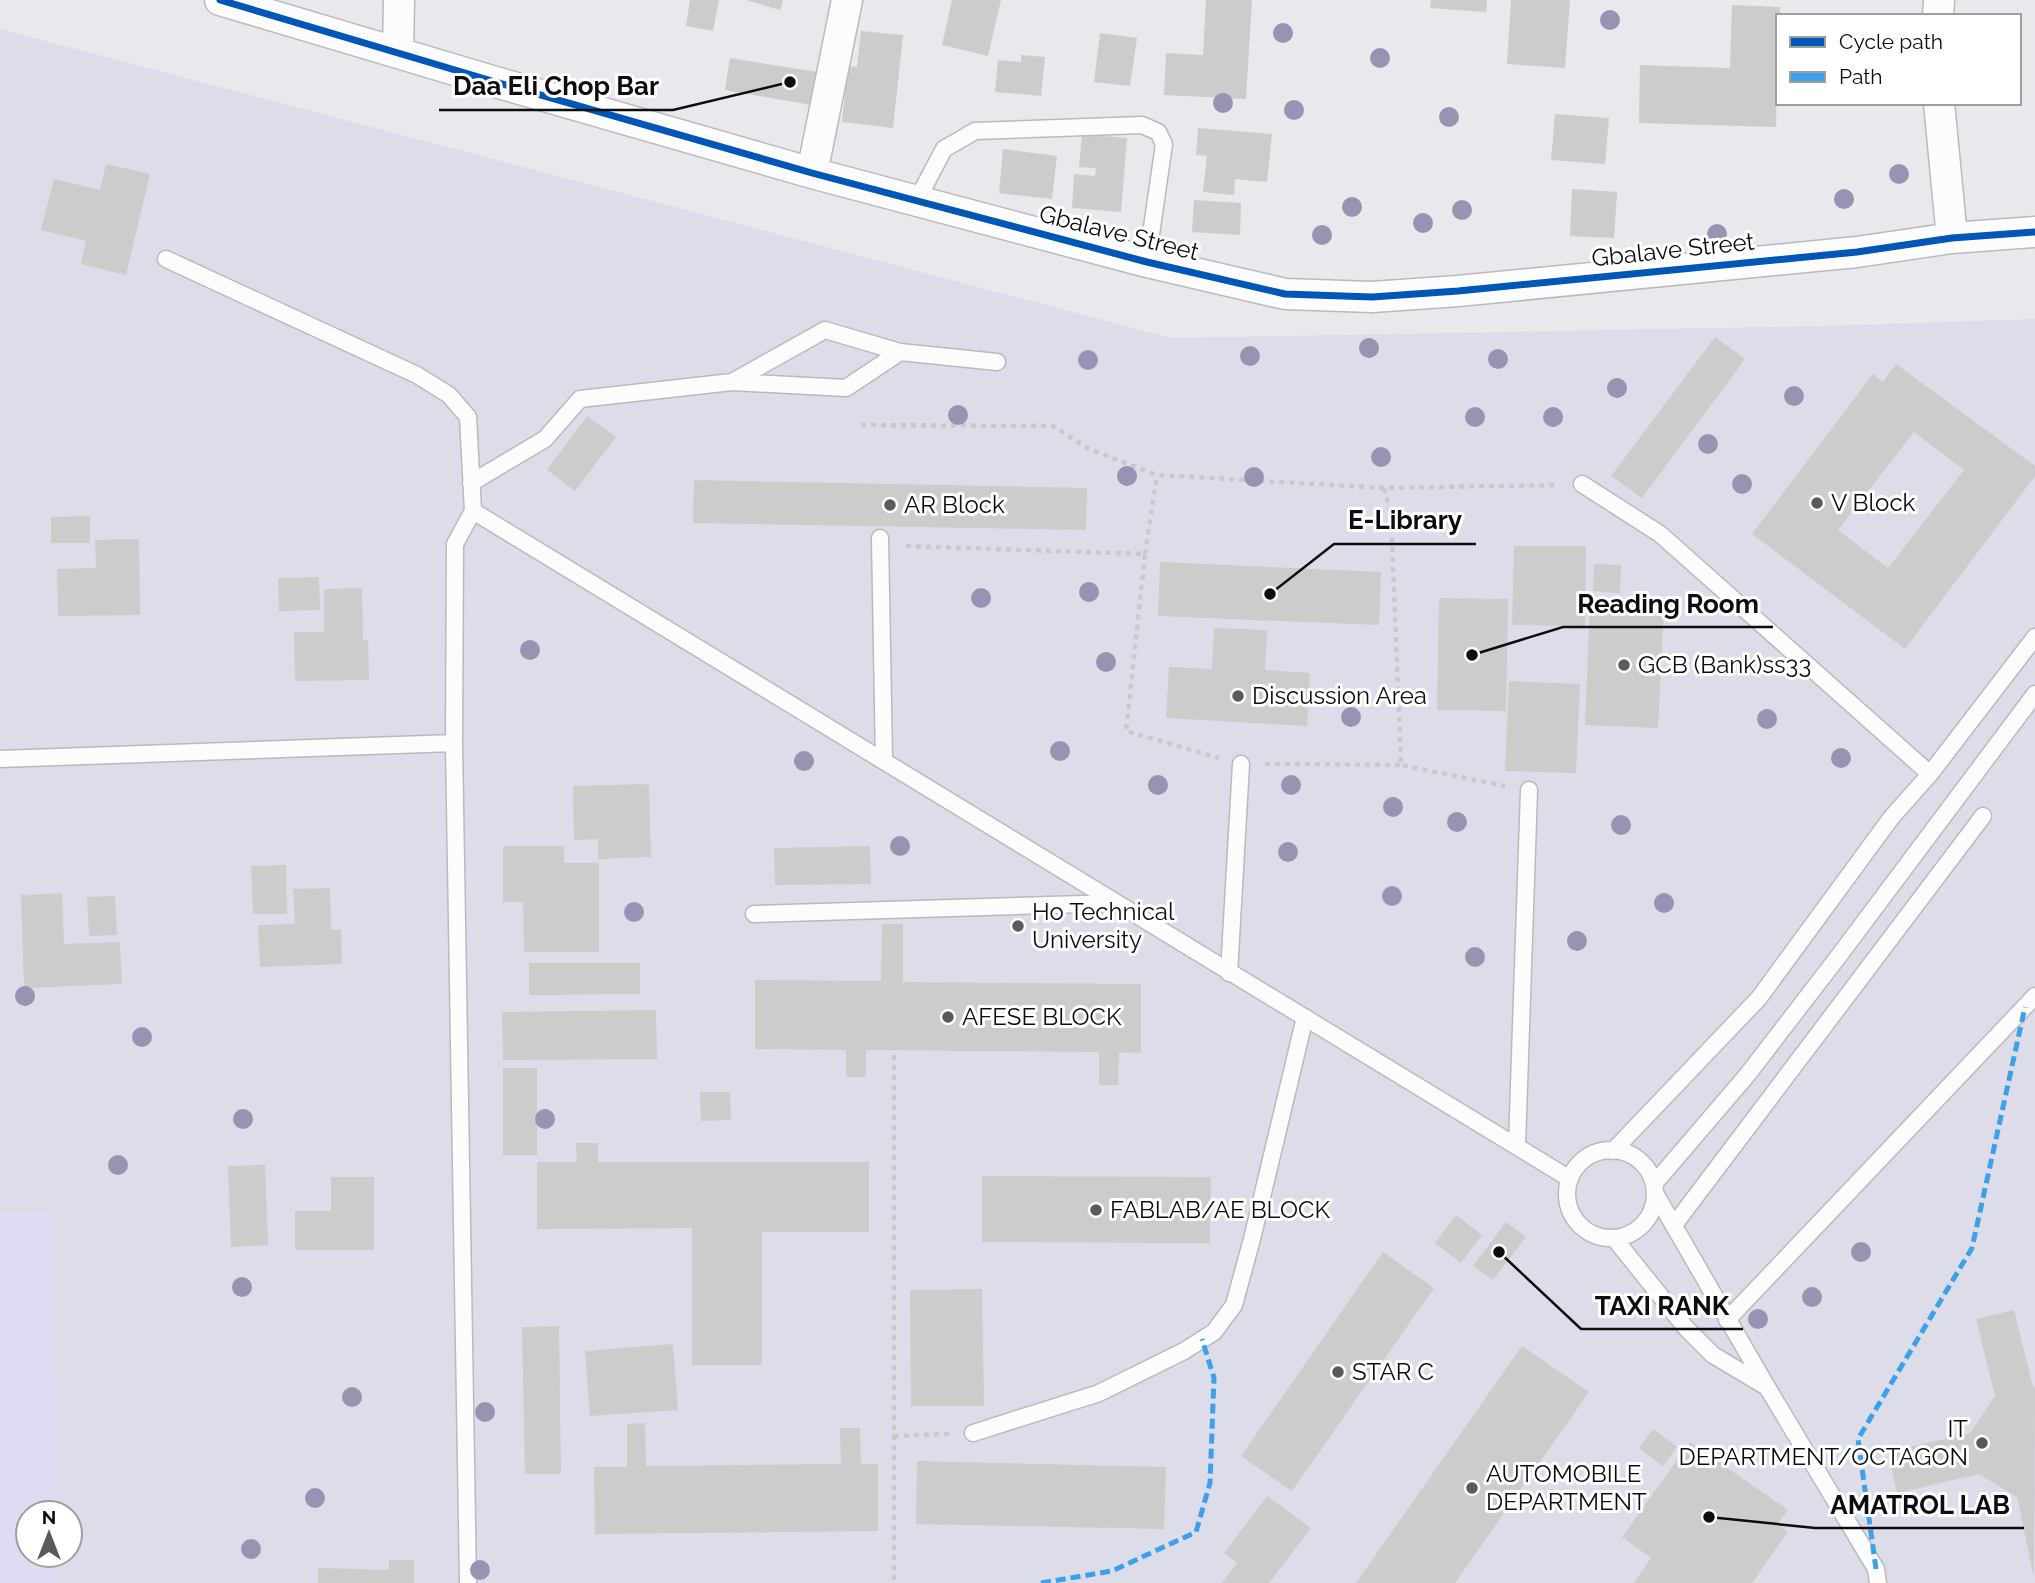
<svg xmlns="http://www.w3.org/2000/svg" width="2035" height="1583" font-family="Raleway,sans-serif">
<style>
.built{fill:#dddde9;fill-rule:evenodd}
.green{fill:#dedbf3}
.building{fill:#cbcccc;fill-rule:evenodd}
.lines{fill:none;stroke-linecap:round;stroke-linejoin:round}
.service-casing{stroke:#bab9be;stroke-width:19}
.minor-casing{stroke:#bab9be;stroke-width:33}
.path{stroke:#c9c9cb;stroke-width:4.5;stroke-dasharray:5 5;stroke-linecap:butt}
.service{stroke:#fcfcfc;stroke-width:16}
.minor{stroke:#fcfcfc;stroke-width:30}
.quiet{stroke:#3ca1ea;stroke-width:5;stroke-dasharray:10 5;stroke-linecap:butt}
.cycleway-casing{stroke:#fff;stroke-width:11}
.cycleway{stroke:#0057b8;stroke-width:7}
.tree{fill:#9893b3}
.poi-dot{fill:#5a5a5d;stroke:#fff;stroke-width:2.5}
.labels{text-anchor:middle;stroke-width:6;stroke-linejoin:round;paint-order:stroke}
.street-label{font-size:24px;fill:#0d0d10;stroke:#fff}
.poi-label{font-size:24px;fill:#0d0d10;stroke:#fff;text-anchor:start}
.leader{fill:none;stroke:#0d0d10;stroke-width:2.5}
.callout-dot{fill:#0d0d10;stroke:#fff;stroke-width:2.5}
.callout-label{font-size:26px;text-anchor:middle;font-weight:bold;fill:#0d0d10;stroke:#fff;stroke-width:6;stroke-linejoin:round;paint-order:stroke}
</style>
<rect width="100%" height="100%" fill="#e8e8ed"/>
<path class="built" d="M0 29 1171 338 1824 326 2035 319V1583H0ZM28 1513H70V1555H28Z"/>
<path class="green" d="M53 1212 58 1513H28V1555H59V1583H0V1213Z"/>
<path class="building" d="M690 0H719L713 31 686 26Z
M746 0H783L780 10Z
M952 0H1001L988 56 942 45Z
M1206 0H1252L1246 99 1164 95 1166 53 1203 55Z
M1431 0H1487L1486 12 1430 8Z
M1511 0H1570L1565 68 1507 64Z
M1732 5 1780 7V16H1778L1776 127 1639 123 1640 65 1730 68Z
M861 31 903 35 893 128 842 122 848 66 857 67Z
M1100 33 1137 38 1130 86 1094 82Z
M1021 55 1045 57 1041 96 995 92 998 60 1021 62Z
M730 58 823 73 817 106 725 90Z
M1555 114 1609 118 1605 164 1551 160Z
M1198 128 1272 134 1267 182 1235 179 1234 195 1203 192 1207 156 1196 155Z
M1082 134 1127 138 1121 212 1072 208 1074 174 1095 176 1096 168 1079 167Z
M1003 149 1057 156 1052 199 999 193Z
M106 164 150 174 126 275 81 264 86 241 41 230 54 179 100 190Z
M1572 189 1617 192 1614 238 1570 236Z
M1194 200 1241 203 1240 235 1192 232Z
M1715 337 1745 359 1642 498 1611 476Z
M1896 364 2035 466V476L1905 649 1752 534 1873 374 1883 382ZM1914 432 1964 470 1888 568 1838 530Z
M587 416 616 437 575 491 547 470Z
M694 480 1087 488 1086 530 693 523Z
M90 516V543H51V517Z
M139 539 140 615 58 616 57 569 96 568 95 540Z
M1514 546H1586L1585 626 1512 625Z
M1160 562 1381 572 1379 625 1158 616Z
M1594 564 1621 565 1620 593 1593 591Z
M319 577 320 610 279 611 278 578Z
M362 588 363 640 368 639 369 680 295 681 294 632H324V589Z
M1439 598 1508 599 1506 711 1437 710Z
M1590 602 1664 605 1658 728 1585 725Z
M1214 628 1267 630 1265 670 1310 673 1307 726 1166 718 1169 667 1212 669Z
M1509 681 1580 684 1576 773 1505 771Z
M649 784 651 857 598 859V839L574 840 573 786Z
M503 846H564V863H599V952H524L523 902H503Z
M870 846 871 884 775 885 774 848Z
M286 865 287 914H253L251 866Z
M330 888 331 930H341L342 964 260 967 258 925 295 924 293 889Z
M62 893 64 944 120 942 122 984 24 988 21 895Z
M115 896 117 935 89 936 87 897Z
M882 924H903V982L1141 984V1053L1119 1052 1118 1085H1099V1052L866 1050V1077H846V1050L755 1049V980L881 981Z
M529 963H640V994L529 995Z
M656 1010 657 1059 503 1060 502 1012Z
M503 1068H537V1155H503Z
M700 1092H730L731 1120 701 1121Z
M576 1143H598V1162H869V1232H762V1365H692V1228L537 1229V1162H577Z
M265 1165 268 1245 231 1247 228 1166Z
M982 1176 1211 1177 1210 1243 982 1242Z
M331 1177H374V1250H295V1211H331Z
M1456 1215 1482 1235 1461 1263 1435 1243Z
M1506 1222 1526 1237 1493 1280 1473 1266Z
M1383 1252 1434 1288 1292 1491 1241 1456Z
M982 1289 984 1406H911L910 1290Z
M2014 1310 2033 1387 2035 1388 2034 1578 2017 1497 1979 1474 1897 1493 1888 1452 1970 1433 1995 1396 1976 1319Z
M559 1326 561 1474H525L522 1327Z
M673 1344 678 1410 590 1416 585 1351Z
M1522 1346 1589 1392 1455 1583H1356Z
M645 1423 646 1466 841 1464 840 1428H860L861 1464H878V1531L595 1534 594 1467H627V1424Z
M1653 1429 1677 1447 1663 1466 1639 1448Z
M1690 1442 1788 1510 1777 1524 1788 1532 1752 1583H1634L1651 1558 1622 1537Z
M917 1461 1166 1467 1164 1529 916 1524Z
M1267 1496 1311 1528 1269 1583H1222L1237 1563 1224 1553Z
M389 1560H414V1583H318V1568L389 1570Z"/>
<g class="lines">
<g class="service-casing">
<path id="service" d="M917 200 944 149 975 131 1142 125 1158 132 1164 144 1147 262
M166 259 417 375 449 395 468 417 473 511 455 544 454 743 468 1583
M732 382 825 330 900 352
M471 483 545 439 580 399 732 382 846 388 900 352 997 362
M1582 484 1660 534 1930 774
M473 511 1570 1179
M880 538 884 760
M0 759 454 743
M754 914 1116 903
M1229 973 1241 764
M1517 1145 1529 790
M1567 1194a44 44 0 1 1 88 0a44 44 0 1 1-88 0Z
M1613 1151 1759 998 1891 818 1930 774 2035 637
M1654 1184 1748 1074 1838 957 2035 694
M1655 1193 1767 1387 1876 1569 1878 1583
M1674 1225 1983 816
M1614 1238 1686 1328 1713 1355 1765 1386
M1727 1320 2035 996
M973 1433 1099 1393 1184 1351 1214 1332 1234 1305 1252 1239 1305 1017"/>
</g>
<g class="minor-casing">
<path id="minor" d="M220 0 492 81 812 173 1147 262 1285 294 1372 297 1458 291 1857 252 1952 238 2035 232
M1938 16 1939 1
M398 51 399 0
M1939 103 1952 238
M812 173 847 0"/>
</g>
<path class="path" d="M861 425 1053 426 1089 449 1157 475 1384 488 1557 485
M1384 488 1391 514 1401 765 1505 786
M906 546 1145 554 1126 731 1219 758
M1145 554 1157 475
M1265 764 1401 765
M894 1055V1583
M894 1436 949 1434"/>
<use href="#service" class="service"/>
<use href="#minor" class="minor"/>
<path class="quiet" d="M1876 1569 1858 1439 1972 1248 2025 1007
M1041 1583 1112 1571 1196 1532 1210 1483 1214 1378 1202 1339"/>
<g class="cycleway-casing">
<path id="cycleway" d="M220 0 492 81 812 173 1147 262 1285 294 1372 297 1458 291 1857 252 1952 238 2035 232"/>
</g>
<use href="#cycleway" class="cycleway"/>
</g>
<g class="tree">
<circle cx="1610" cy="20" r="10"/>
<circle cx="1283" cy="33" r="10"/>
<circle cx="1380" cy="58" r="10"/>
<circle cx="1223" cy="103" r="10"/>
<circle cx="1294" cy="110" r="10"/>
<circle cx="1449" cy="117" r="10"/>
<circle cx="1899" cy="174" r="10"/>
<circle cx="1844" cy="199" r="10"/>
<circle cx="1352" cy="207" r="10"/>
<circle cx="1462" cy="210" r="10"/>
<circle cx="1423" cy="223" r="10"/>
<circle cx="1717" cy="234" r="10"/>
<circle cx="1322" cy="235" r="10"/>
<circle cx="1369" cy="348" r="10"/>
<circle cx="1250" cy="356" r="10"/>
<circle cx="1498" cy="359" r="10"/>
<circle cx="1088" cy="360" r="10"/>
<circle cx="1617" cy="388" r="10"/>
<circle cx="1794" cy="396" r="10"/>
<circle cx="958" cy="415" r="10"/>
<circle cx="1475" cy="417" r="10"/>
<circle cx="1553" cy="417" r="10"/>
<circle cx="1708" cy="444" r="10"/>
<circle cx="1381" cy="457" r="10"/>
<circle cx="1127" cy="476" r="10"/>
<circle cx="1254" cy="477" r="10"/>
<circle cx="1742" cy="484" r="10"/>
<circle cx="1089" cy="592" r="10"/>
<circle cx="981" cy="598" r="10"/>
<circle cx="530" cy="650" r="10"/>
<circle cx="1106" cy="662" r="10"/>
<circle cx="1351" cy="717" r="10"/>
<circle cx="1767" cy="719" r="10"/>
<circle cx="1060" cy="751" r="10"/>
<circle cx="1841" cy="758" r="10"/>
<circle cx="804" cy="761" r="10"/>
<circle cx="1158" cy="785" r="10"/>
<circle cx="1291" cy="785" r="10"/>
<circle cx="1393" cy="807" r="10"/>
<circle cx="1457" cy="822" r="10"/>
<circle cx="1621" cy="825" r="10"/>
<circle cx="900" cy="846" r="10"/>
<circle cx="1288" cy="852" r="10"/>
<circle cx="1392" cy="896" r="10"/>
<circle cx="1664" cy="903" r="10"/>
<circle cx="634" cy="912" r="10"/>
<circle cx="1577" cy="941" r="10"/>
<circle cx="1475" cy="957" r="10"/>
<circle cx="25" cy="996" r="10"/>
<circle cx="142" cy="1037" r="10"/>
<circle cx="243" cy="1119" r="10"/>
<circle cx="545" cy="1119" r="10"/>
<circle cx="118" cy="1165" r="10"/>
<circle cx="1861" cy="1252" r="10"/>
<circle cx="242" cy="1287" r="10"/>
<circle cx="1812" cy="1297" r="10"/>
<circle cx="1758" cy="1319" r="10"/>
<circle cx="352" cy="1397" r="10"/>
<circle cx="485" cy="1412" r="10"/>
<circle cx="315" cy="1498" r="10"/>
<circle cx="251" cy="1549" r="10"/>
<circle cx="480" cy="1570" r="10"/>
</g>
<g class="poi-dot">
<circle cx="1817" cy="503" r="7"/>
<circle cx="890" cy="505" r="7"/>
<circle cx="1624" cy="665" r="7"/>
<circle cx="1238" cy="696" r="7"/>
<circle cx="1018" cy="926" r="7"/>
<circle cx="948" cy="1017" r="7"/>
<circle cx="1096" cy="1210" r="7"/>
<circle cx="1338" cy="1372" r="7"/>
<circle cx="1982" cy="1443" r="7"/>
<circle cx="1472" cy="1488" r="7"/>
</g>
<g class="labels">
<g class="street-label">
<text transform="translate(1119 233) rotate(14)" y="8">Gbalave Street</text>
<text transform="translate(1673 250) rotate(-6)" y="8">Gbalave Street</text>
</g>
<g class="poi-label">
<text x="1831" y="511">V Block</text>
<text x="904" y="513">AR Block</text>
<text x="1638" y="673">GCB (Bank)ss33</text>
<text x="1252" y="704">Discussion Area</text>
<text x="1032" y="920">Ho Technical<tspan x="1032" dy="28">University</tspan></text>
<text x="962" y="1025">AFESE BLOCK</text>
<text x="1110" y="1218">FABLAB/AE BLOCK</text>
<text x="1352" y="1380">STAR C</text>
<text x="1968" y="1437" text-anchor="end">IT<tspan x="1968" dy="28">DEPARTMENT/OCTAGON</tspan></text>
<text x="1486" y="1482">AUTOMOBILE<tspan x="1486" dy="28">DEPARTMENT</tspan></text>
</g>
</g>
<path class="leader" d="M790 82L673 110H439M1270 594L1334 544H1476M1472 655L1563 627H1773M1499 1252L1581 1329H1743M1709 1517L1815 1528H2024"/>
<g class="callout-dot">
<circle cx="790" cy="82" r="7"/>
<circle cx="1270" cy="594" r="7"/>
<circle cx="1472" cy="655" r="7"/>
<circle cx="1499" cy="1252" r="7"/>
<circle cx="1709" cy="1517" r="7"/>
</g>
<g class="callout-label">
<text x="556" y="95">Daa Eli Chop Bar</text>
<text x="1405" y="529">E-Library</text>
<text x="1668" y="613">Reading Room</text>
<text x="1662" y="1315">TAXI RANK</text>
<text x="1920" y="1514">AMATROL LAB</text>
</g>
<rect x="1776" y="14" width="245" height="91" fill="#ffffff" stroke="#9e9e9f" stroke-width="2"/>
<rect x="1790" y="37" width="35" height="10" fill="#0057b8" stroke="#9e9e9f" stroke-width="2"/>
<text x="1839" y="49" font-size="21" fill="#0d0d10">Cycle path</text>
<rect x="1790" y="72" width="35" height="10" fill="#3ca1ea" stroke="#9e9e9f" stroke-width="2"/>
<text x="1839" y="84" font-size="21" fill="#0d0d10">Path</text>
<g transform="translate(49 1534)"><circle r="33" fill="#ffffff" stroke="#9e9e9f" stroke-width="2"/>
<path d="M0-5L12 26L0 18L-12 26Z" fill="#5a5a5d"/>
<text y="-10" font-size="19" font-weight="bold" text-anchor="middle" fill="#0d0d10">N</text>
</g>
</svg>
